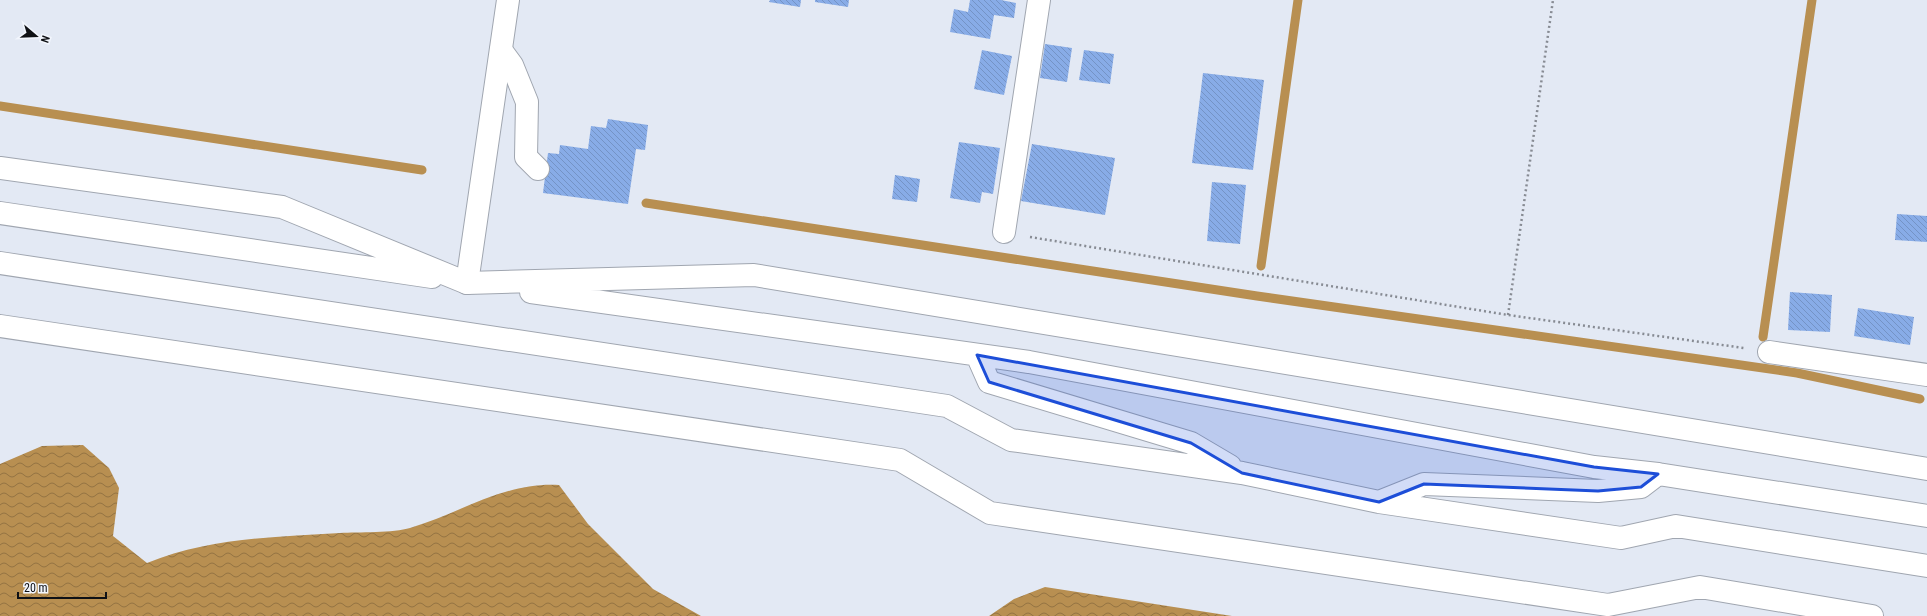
<svg xmlns="http://www.w3.org/2000/svg" width="1927" height="616" font-family="'Roboto Condensed',sans-serif">
<style>
.water{fill:url(#water-waves)}
.lines{fill:none;stroke-linecap:round;stroke-linejoin:round}
.stream{stroke:#b88f51;stroke-width:9}
.building{fill:url(#building-back-hatch)}
.minor-casing{stroke:#a0a6b0;stroke-width:24}
.tertiary-casing{stroke:#a0a6b0;stroke-width:24}
.path{stroke:#878b93;stroke-width:2.5;stroke-dasharray:2 3;stroke-linecap:butt}
.minor{stroke:#fff;stroke-width:22}
.tertiary{stroke:#fff;stroke-width:22}
.marked{fill:#1d4ed8;fill-opacity:0.2;stroke:#1d4ed8;stroke-width:3;stroke-linejoin:round}
</style>
<defs>
<pattern id="water-waves" width="16" height="10" patternUnits="userSpaceOnUse"><rect width="16" height="10" fill="#b88f51"/><path d="M0 5q4-4 8 0t8 0" fill="none" stroke="#947342"/></pattern>
<pattern id="building-back-hatch" width="6" height="6" patternUnits="userSpaceOnUse"><rect width="6" height="6" fill="#88ace7"/><path d="M-1 5l2 2M0 0l6 6M5-1l2 2" fill="none" stroke="#7493c5"/></pattern>
</defs>
<rect width="100%" height="100%" fill="#e3e9f4"/>
<path class="water" d="M83 445 109 468 119 488 113 536 147 563C209 538 274 537 340 533 358 532 394 533 410 528 461 513 503 482 559 485L588 524 653 589 701 616H0V464L42 446Z
M1045 587 1232 616H989L1014 599Z"/>
<g class="lines">
<path class="stream" d="M0 106 422 170
M646 203 1257 296 1797 373 1920 399
M1261 266 1298 0
M1763 337 1812 0"/>
</g>
<path class="building" d="M770 0H801L800 7 769 2Z
M815 0H849L848 7 815 2Z
M970 0H1001L1016 3 1014 18 994 15 990 39 950 32 954 9 968 12Z
M1045 44 1072 48 1067 82 1040 78Z
M982 50 1012 56 1004 95 974 89Z
M1084 50 1114 54 1110 84 1079 80Z
M1203 73 1264 80 1253 170 1192 163Z
M608 119 648 125 645 150 636 149 628 204 543 193 548 153 559 154 560 145 588 149 591 126 606 128Z
M959 142 1000 148 993 194 982 192 980 203 950 198Z
M1032 144 1115 158 1105 215 1021 201Z
M895 175 920 179 917 202 892 199Z
M1212 182 1246 185 1240 244 1207 241Z
M1897 214 1927 216V242L1895 240Z
M1790 292 1832 295 1830 332 1788 330Z
M1858 308 1914 317 1910 345 1854 336Z"/>
<g class="lines">
<g class="minor-casing">
<path id="minor" d="M501 50 512 65 527 102 526 157 538 169
M0 168 282 207 467 283 754 275 1927 469
M0 213 432 277
M1004 232 1039 0
M0 263 947 406 1011 440 1242 473 1379 502 1621 538 1676 526 1927 566
M531 292 1029 362 1594 467 1658 474 1927 516
M0 326 900 460 990 513 1608 605 1700 587 1872 616
M1769 352 1927 375
M977 355 989 382 1191 443 1230 466
M1379 502 1424 484 1598 491 1641 487 1658 474"/>
</g>
<g class="tertiary-casing">
<path id="tertiary" d="M467 283 508 0"/>
</g>
<path class="path" d="M1030 237 1508 315 1744 348
M1508 315 1553 0"/>
<use href="#minor" class="minor"/>
<use href="#tertiary" class="tertiary"/>
</g>
<path class="marked" d="M977 355 1594 467 1658 474 1641 487 1598 491 1424 484 1379 502 1242 473 1191 443 989 382Z"/>
<g transform="translate(36 36) rotate(109)" stroke="#f2f6fd" stroke-width="3" paint-order="stroke">
<path d="M0-3L7 15L0 10L-7 15Z" fill="#0f1115"/>
<text y="-6" font-size="11" font-weight="bold" text-anchor="middle" fill="#0f1115">N</text>
</g>
<path d="M18 592v6h88v-6" fill="none" stroke="#0f1115" stroke-width="2"/>
<text x="24" y="592" font-size="12" fill="#0f1115" stroke="#f2f6fd" stroke-width="3" paint-order="stroke">20 m</text>
</svg>
